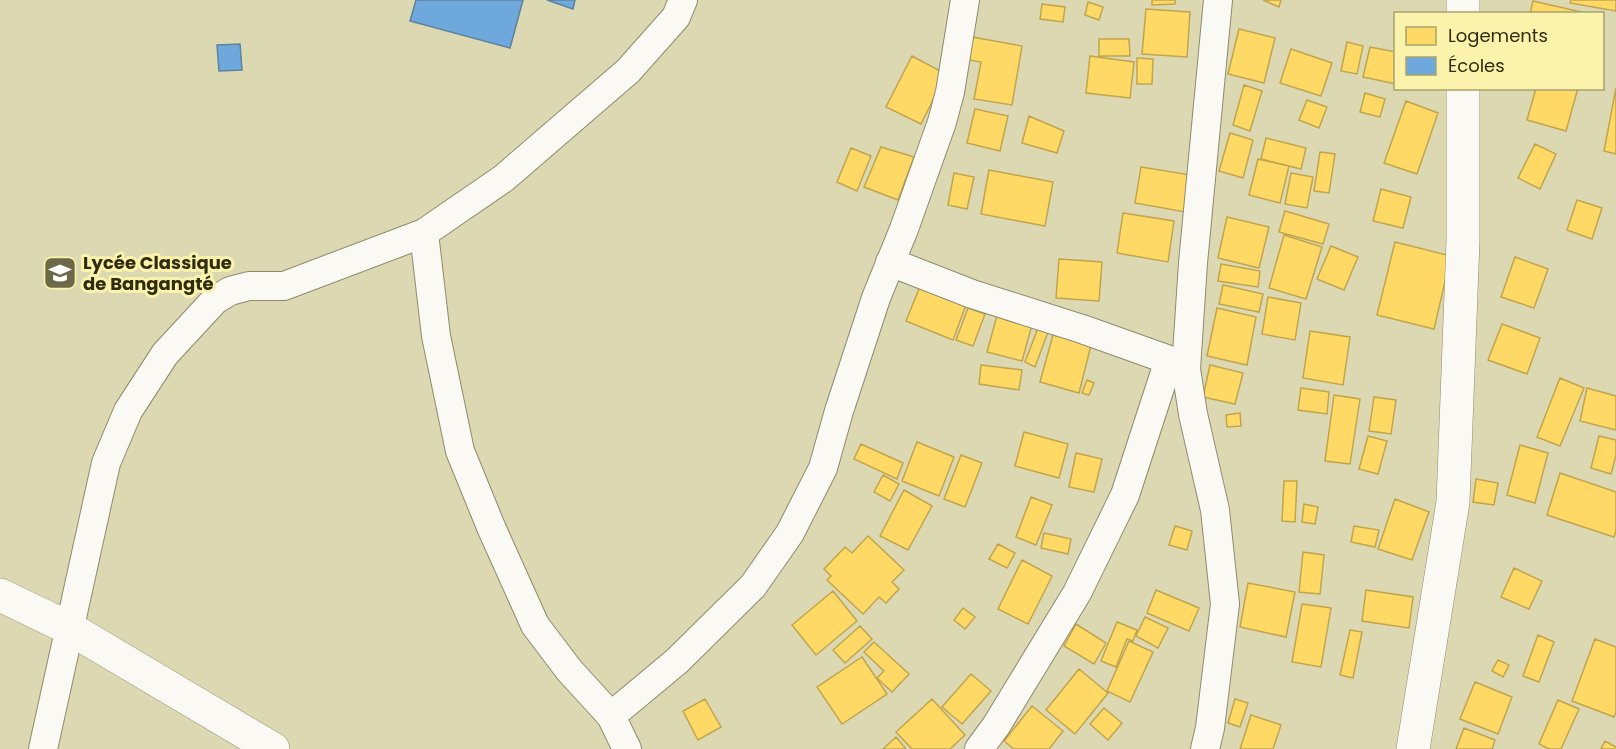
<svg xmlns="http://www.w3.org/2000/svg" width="1616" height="749" font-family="Poppins,sans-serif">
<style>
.homes{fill:#ffd966;stroke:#c1a54c;stroke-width:1.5}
.schools{fill:#6fa8dc;stroke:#5c839e;stroke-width:1.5}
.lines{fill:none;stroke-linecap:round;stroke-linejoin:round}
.street-casing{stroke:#8e8b6d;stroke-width:30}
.secondary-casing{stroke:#8e8b6d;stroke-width:34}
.street{stroke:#faf9f3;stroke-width:28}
.secondary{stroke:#faf9f3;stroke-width:33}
.labels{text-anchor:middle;stroke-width:6;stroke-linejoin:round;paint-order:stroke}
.poi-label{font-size:18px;font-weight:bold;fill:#2f2c0f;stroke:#fbf2ac;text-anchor:start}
</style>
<rect width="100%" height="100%" fill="#dcd8b2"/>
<path class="homes" d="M1152 0H1175V4L1152 5Z
M1263 0H1281L1279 7Z
M1571 0H1616V11L1570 3Z
M1533 1 1590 14H1530Z
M1088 2 1103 7 1099 20 1085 15Z
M1042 4 1065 7 1063 22 1040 19Z
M1146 9 1190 12 1187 57 1142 54Z
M1239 29 1275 38 1264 83 1228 74Z
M967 36 1022 46 1012 105 974 99 981 62 963 59Z
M1099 39H1129L1130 56H1099Z
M1347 42 1363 46 1357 74 1341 71Z
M1370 47 1396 52V84L1363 77Z
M1291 49 1332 63 1321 96 1280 83Z
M912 56 946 74 921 124 886 107Z
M1090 56 1134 62 1130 98 1086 93Z
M1137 58 1153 59 1152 84H1137Z
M1244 85 1262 91 1250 131 1233 125Z
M1536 88H1578L1566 131 1527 120Z
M1616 88V154L1604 151Z
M1365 93 1385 99 1380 117 1360 112Z
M1307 100 1327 107 1319 128 1299 120Z
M1406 101 1438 113 1417 174 1384 163Z
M975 109 1008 116 1000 151 967 143Z
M1029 116 1064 131 1057 153 1022 143Z
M1230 133 1253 140 1243 178 1219 171Z
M1266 138 1306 148 1301 169 1261 159Z
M1535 144 1556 154 1540 189 1518 178Z
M881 147 914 157 898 200 864 187Z
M851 148 871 156 857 191 837 182Z
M1320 152 1335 154 1329 193 1314 191Z
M1258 159 1289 166 1280 203 1249 195Z
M1141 167 1191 175 1185 212 1135 203Z
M989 170 1053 182 1045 226 981 214Z
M954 173 974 177 967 209 948 205Z
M1291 173 1313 177 1307 208 1285 204Z
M1381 189 1411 197 1403 228 1373 221Z
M1577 200 1602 208 1592 239 1567 230Z
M1285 211 1329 224 1323 244 1279 232Z
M1123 213 1174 221 1168 262 1117 253Z
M1227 217 1269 227 1259 268 1218 258Z
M1284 235 1322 247 1306 299 1269 288Z
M1395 242 1451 256 1434 329 1377 315Z
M1331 246 1358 257 1344 290 1317 279Z
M1515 257 1548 269 1534 308 1501 297Z
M1059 259 1102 262 1099 301 1056 298Z
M1221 264 1260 271 1258 287 1218 281Z
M923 279 969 297 953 340 906 321Z
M1223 285 1263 294 1259 312 1219 304Z
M1268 297 1301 303 1295 340 1262 334Z
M968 308 985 314 973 346 956 340Z
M1217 308 1256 317 1247 365 1207 356Z
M998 312 1033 321 1022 361 987 352Z
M1502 324 1540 338 1527 374 1488 360Z
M1038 328 1048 332 1035 367 1025 362Z
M1310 331 1350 337 1343 385 1303 378Z
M1053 335 1091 345 1079 393 1040 382Z
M981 365 1022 370 1019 390 979 384Z
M1210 365 1243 373 1235 404 1203 397Z
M1560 378 1584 388 1560 446 1537 437Z
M1087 380 1094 383 1089 395 1082 393Z
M1301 388 1329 392 1327 414 1298 410Z
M1587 388 1616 396V430L1580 421Z
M1334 395 1360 399 1350 464 1325 461Z
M1374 397 1396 400 1391 434 1369 431Z
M1240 413 1241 426 1227 427 1226 415Z
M1024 432 1068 444 1059 478 1015 466Z
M1368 436 1387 441 1378 474 1359 469Z
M1599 436 1616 440V455L1611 474 1591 468Z
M917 442 954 457 939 496 902 481Z
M861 444 903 463 897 479 854 459Z
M1520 445 1548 453 1535 503 1507 495Z
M1076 453 1102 459 1094 492 1069 487Z
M961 455 982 463 965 507 944 499Z
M1560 473 1616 492V531L1614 537 1547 515Z
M883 475 899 484 890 501 874 492Z
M1476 479 1498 483 1494 505 1473 502Z
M1284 481H1297L1295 522 1282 521Z
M904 490 932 506 908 550 880 536Z
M1031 497 1052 505 1036 545 1016 537Z
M1395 499 1429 512 1412 560 1378 549Z
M1304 504 1318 507 1315 524 1302 522Z
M1175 526 1192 531 1187 550 1169 545Z
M1354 526 1379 530 1375 547 1351 542Z
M1044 533 1071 539 1068 554 1041 548Z
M868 536 904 570 892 582 899 589 886 603 879 597 863 614 827 580 831 576 824 569 845 547 852 553Z
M998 544 1015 553 1007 568 989 559Z
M1303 552 1324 555 1320 594 1299 592Z
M1022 560 1052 576 1028 624 998 609Z
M1514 568 1542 581 1529 609 1501 597Z
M1248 583 1295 592 1286 637 1240 627Z
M1156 590 1199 608 1189 631 1147 613Z
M1366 590 1413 597 1409 628 1362 621Z
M833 591 857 621 816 655 792 625Z
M1302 604 1331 608 1321 667 1292 662Z
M963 608 975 617 965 629 954 620Z
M1145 617 1168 628 1158 648 1136 636Z
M1117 622 1137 630 1133 641 1127 639 1116 667 1101 661Z
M1076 624 1106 643 1094 664 1064 646Z
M860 626 872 639 845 663 833 650Z
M1350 630 1362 632 1353 678 1340 675Z
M1538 635 1554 642 1539 682 1523 676Z
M1595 639 1616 647V712L1614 717 1572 701Z
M1129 641 1153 652 1130 702 1107 691Z
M874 642 909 674 892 692 877 678 884 671 864 652Z
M862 657 887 694 842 724 817 687Z
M1498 660 1509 665 1503 677 1492 671Z
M1079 669 1108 693 1075 734 1046 710Z
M971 674 991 691 962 724 942 707Z
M1475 682 1512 697 1498 734 1460 719Z
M705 699 721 727 698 740 683 711Z
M932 699 965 735 950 749H912L896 732Z
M1235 699 1248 703 1240 727 1228 723Z
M1558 700 1579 709 1561 749H1549L1539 744Z
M1032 706 1063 731 1049 749H1014L1004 741Z
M1104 708 1122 723 1108 740 1090 724Z
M1251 715 1281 725 1273 749H1240Z
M1464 728 1495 740 1492 749H1456Z
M896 737 906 749H883Z
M1605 741 1616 747V749H1601Z"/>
<path class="schools" d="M416 0H523L510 48 410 21Z
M547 0H575L573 9Z
M240 44 242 70 219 71 217 45Z"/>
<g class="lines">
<g class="street-casing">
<path id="street" d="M424 233 436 336 460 451 491 527 535 625 569 670 611 716 627 749
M890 262 972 294 1082 329 1169 360 1184 368
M611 716 677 661 753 586 790 533 823 468 839 411 876 298 904 229 942 122 950 92 965 0
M43 749 106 463 128 411 165 354 215 300 230 291 249 286H284L424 233 504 178 628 71 676 17 683 0
M979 749 996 726 1077 593 1125 495 1169 360
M1205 749 1210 728 1225 604 1215 510 1193 414 1186 369 1193 263 1218 0"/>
</g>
<g class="secondary-casing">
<path id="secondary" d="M1463 14V0
M0 595 69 628 273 749
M1413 749 1453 502 1463 241V88"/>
</g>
<use href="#street" class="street"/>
<use href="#secondary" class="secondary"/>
</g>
<defs>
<g id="school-square" transform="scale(1.725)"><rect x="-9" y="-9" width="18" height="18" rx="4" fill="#6c6848" stroke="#fbf2ac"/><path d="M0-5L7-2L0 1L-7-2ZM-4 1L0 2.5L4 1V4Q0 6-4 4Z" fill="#fff"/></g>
</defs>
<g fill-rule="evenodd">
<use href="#school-square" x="60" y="273"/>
</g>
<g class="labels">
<g class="poi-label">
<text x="83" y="269">Lycée Classique<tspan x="83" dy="21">de Bangangté</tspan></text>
</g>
</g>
<rect x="1394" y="12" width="210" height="78" fill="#fbf2ac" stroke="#a9a36d" stroke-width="1.5"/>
<rect x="1406" y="27" width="30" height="18" fill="#ffd966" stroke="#a9a36d" stroke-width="1.5"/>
<text x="1448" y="42" font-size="18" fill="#2f2c0f">Logements</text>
<rect x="1406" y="57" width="30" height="18" fill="#6fa8dc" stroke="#a9a36d" stroke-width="1.5"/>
<text x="1448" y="72" font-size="18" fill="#2f2c0f">Écoles</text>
</svg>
